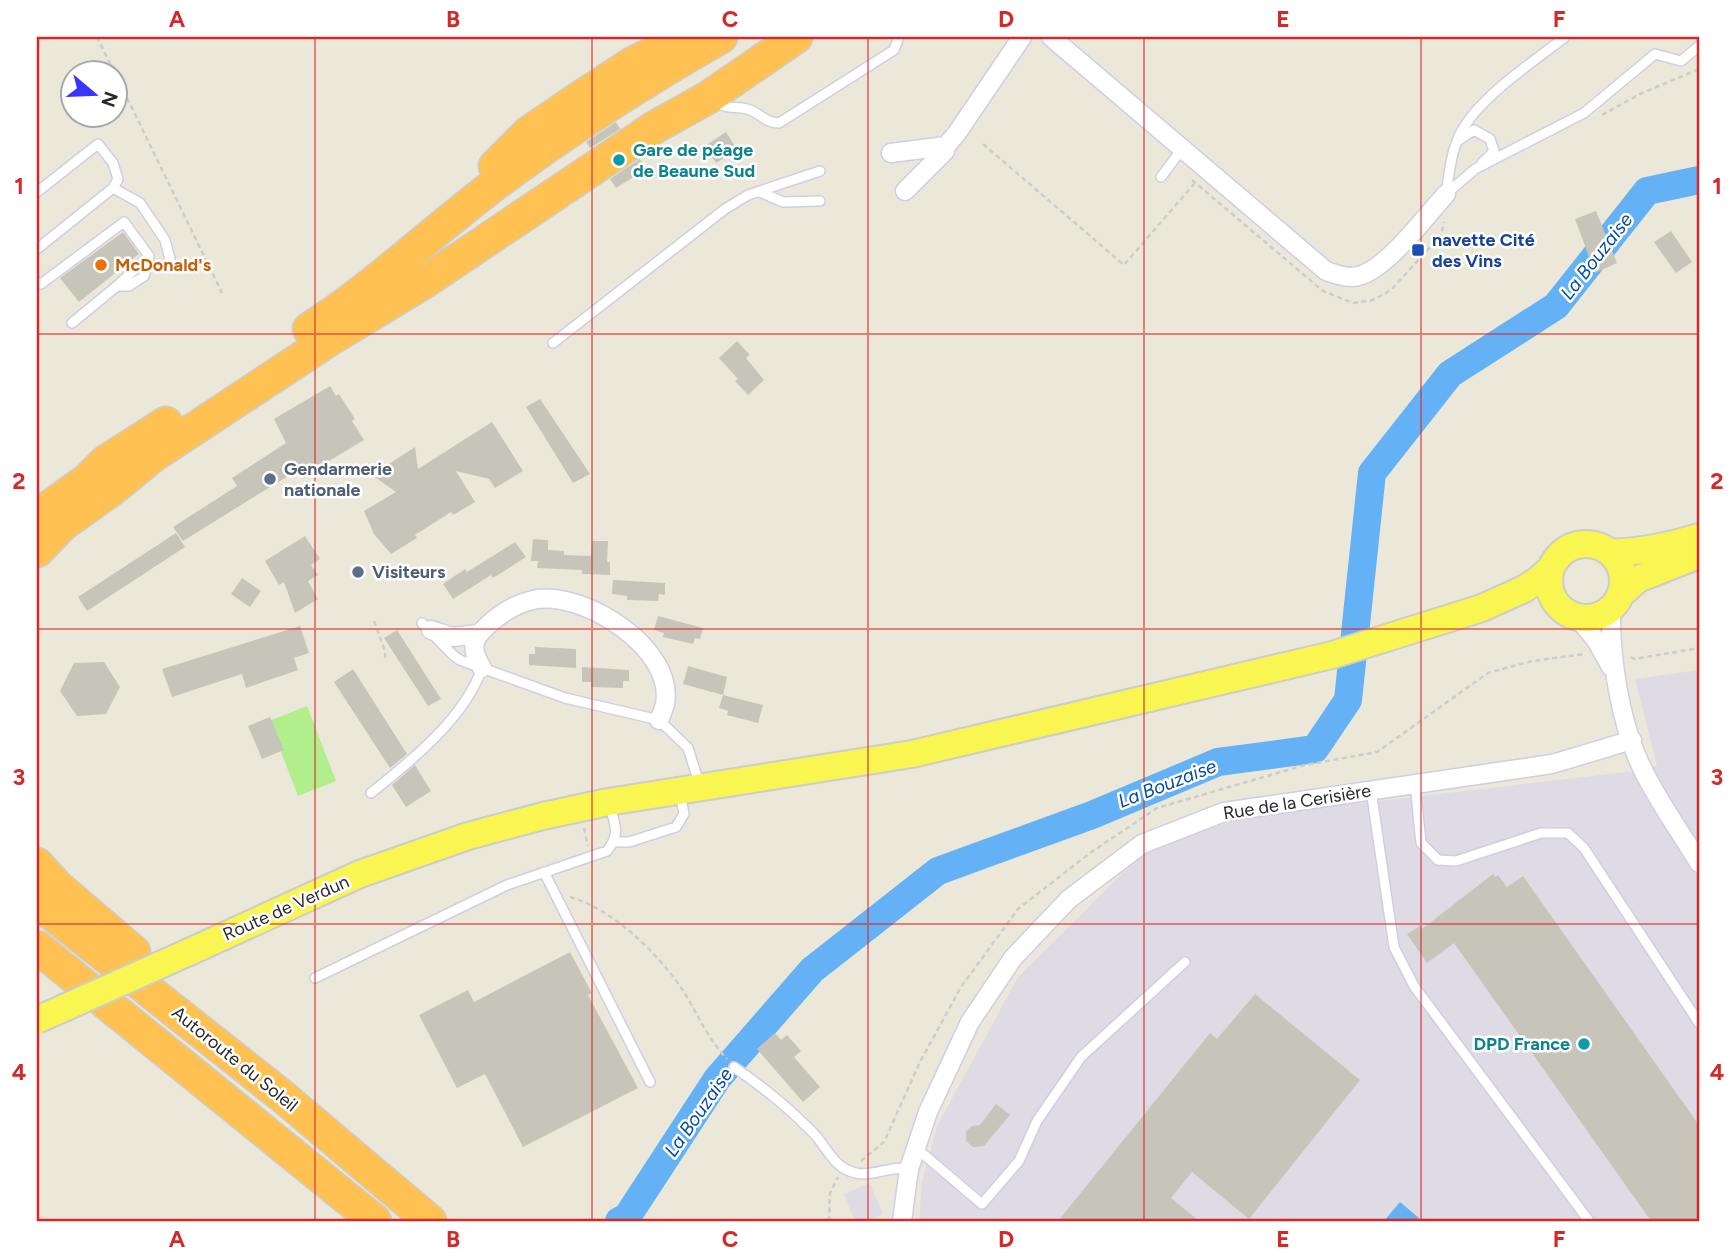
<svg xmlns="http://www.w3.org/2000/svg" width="1736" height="1258" font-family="Figtree,sans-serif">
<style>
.industrial{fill:#dfdbe4}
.pitch{fill:#b0ef8c}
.water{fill:#64b1f6}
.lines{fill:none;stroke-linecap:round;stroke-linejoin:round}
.river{stroke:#64b1f6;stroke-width:28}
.building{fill:#c7c5b9}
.service-casing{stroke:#cfcee3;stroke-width:12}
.minor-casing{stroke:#cfcee3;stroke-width:21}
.primary-casing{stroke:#ccc;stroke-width:30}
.motorway-casing{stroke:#ccc;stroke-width:35}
.path{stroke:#ccc;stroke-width:2.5;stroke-dasharray:5 3.5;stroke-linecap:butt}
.service{stroke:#fff;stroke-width:9}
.minor{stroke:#fff;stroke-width:18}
.primary{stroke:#f9f651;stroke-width:26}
.motorway{stroke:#ffc152;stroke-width:32}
.primary-bridge-casing{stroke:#ccc;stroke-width:30;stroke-linecap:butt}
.primary-bridge{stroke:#f9f651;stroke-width:26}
.grid{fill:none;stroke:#d62828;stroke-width:2;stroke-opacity:0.55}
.culture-dot{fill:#0f9aa8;stroke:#fff;stroke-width:2.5}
.transit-dot{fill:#1a4fb4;stroke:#fff;stroke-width:2.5}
.food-dot{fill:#e8710a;stroke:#fff;stroke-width:2.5}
.service-dot{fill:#5c6f8a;stroke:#fff;stroke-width:2.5}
.labels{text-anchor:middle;stroke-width:5;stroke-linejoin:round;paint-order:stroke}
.culture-label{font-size:18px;font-weight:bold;fill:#0d838f;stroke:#fff;text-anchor:start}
.transit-label{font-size:18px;font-weight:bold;fill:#164399;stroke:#fff;text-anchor:start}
.food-label{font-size:18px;font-weight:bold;fill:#c56008;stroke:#fff;text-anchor:start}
.service-label{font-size:18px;font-weight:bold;fill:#4e5e75;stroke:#fff;text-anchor:start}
.street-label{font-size:18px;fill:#292929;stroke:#fff}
.water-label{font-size:19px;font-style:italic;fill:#054aa1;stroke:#fff}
.neatline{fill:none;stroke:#d62828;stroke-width:2.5}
.grid-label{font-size:23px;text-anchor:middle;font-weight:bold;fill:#d62828}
</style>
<rect width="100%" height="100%" fill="#ece8d9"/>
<path class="industrial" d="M1699 670V1221H919L922 1182 937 1126 1018 977 1144 852 1243 817 1634 771 1657 766 1635 679Z
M870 1183 883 1214 867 1221H855L844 1194Z"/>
<path class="pitch" d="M307 706 336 781 298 796 269 721Z"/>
<path class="water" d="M1400 1202 1419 1218 1417 1221H1384Z"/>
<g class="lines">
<path class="river" d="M619 1221 627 1217 717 1079 812 970 938 871 1092 815 1218 762 1315 749 1348 700 1372 473 1450 374 1556 306 1647 191 1699 180"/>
</g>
<path class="building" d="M616 122 620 129 590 148 586 142Z
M726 132 737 150 716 163 705 146Z
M640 159 646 169 616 188 610 179Z
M1596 211 1617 263 1595 273 1575 219Z
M1671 231 1692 262 1676 273 1654 242Z
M123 232 139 254 79 302 60 278Z
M737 341 750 355 746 358 764 380 748 395 735 381 738 379 719 358Z
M330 386 336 396 339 394 355 419 352 421 364 440 309 473 304 466 183 541 173 527 237 486 232 478 286 443 274 419Z
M540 399 590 474 573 483 526 407Z
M492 422 523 471 495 488 489 479 456 471 475 502 453 515 451 512 415 535 417 538 391 554 374 534 364 511 396 492 372 475 415 447 418 469Z
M176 533 185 547 87 611 78 597Z
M305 536 320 559 311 565 318 575 308 581 318 599 295 613 284 582 279 585 265 561Z
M533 539 548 540V550L564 551V555L591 556 592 541H608L607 562H610V575L582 574V570L537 568 538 561H531Z
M515 542 526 557 493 578 491 575 453 599 443 584 465 569 467 572Z
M242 578 261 591 250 607 231 594Z
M613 580 665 583V595L659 594 658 601 627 600V596L612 594Z
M658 616 703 628 700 639 695 638 693 644 663 637 664 633 654 630Z
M300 626 309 653 294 658 298 670 246 688 242 674 172 697 162 669Z
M397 630 441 699 428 706 384 638Z
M535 647 576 649V668L529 665V654H535Z
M104 662 120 687 106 714 77 716 60 691 74 663Z
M688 666 727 677 723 695 763 705 758 723 727 715 728 711 719 708 723 695 683 684Z
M582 667 629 670V681H623V688L591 687V682H582Z
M353 669 407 754 390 768 334 682Z
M270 717 284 750 262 759 248 726Z
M415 765 431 791 406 807 392 785Z
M1493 874 1495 877 1498 875 1507 887 1523 876 1699 1125V1221H1651L1454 943 1427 963 1407 934 1420 926 1422 929Z
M570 952 592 993 588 995 638 1088 523 1147 485 1074 457 1088 419 1015 468 990 474 1002Z
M1255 994 1360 1080 1249 1219 1192 1172 1171 1198 1199 1221H1058L1210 1033 1217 1039Z
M775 1033 781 1040 787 1035 801 1051 794 1057 820 1087 803 1102 757 1049Z
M996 1104 1010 1115 984 1146 973 1147 966 1141V1131L972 1126 980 1125Z"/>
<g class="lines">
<g class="service-casing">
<path id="service" d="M713 100C727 110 732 106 747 109 760 112 762 122 779 123L894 50 899 37
M1459 140 1474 130 1490 139 1494 151 1482 163
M1161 177 1182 149
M37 192 98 144 113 163 118 179 113 188
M760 192 783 202 820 201
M1446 194 1475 169 1584 113 1655 54 1681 61 1699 46
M1446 194C1449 177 1450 157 1457 141 1471 102 1532 63 1565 37
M37 249 113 188 140 203 165 240 172 267
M37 282 41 284 124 222 149 256 144 276 129 286H117L72 323
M117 286 149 256
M553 343 725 209 748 195 820 171
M422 623 453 655 460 660 565 698 659 720 688 748 700 786
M1415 784 1421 843 1438 860 1456 861 1541 833H1568L1584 848 1699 1023
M1371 790 1394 947 1414 986 1589 1221
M371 793C411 761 465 718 482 668
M615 842H629L676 827 684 814 680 793
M544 872 650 1082
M315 978 507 885 607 851C621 834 615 824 609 804
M734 1067C757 1083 778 1099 798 1118 804 1124 811 1130 817 1137 829 1152 836 1169 856 1173 874 1177 892 1165 909 1169
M916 1148 982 1204 1019 1161 1037 1121 1081 1057 1185 962"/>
</g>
<g class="minor-casing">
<path id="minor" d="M1051 37 1326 271C1336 274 1347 279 1358 276 1385 271 1427 215 1446 194
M891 153 946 146
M905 191 945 151 946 146 957 133 1022 37
M1611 609C1610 657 1620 722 1641 766 1657 800 1680 831 1699 863
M1578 618 1596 640 1611 667
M431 630 453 637 478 634
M482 668C472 651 470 641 486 627 500 613 517 603 537 599 586 592 675 649 665 704 664 709 661 715 659 720
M902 1221 909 1169 928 1112 970 1022 1013 958 1069 899 1142 844 1224 812 1552 764 1632 740"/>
</g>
<g class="primary-casing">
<path id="primary" d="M1549 581a37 37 0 1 1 74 0a37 37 0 1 1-74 0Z
M1610 553C1640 552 1670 546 1699 537
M1620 595 1638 579 1699 555
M189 952 360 874 468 836 543 816 608 802 912 754 1332 655 1482 608 1524 589 1538 580 1550 569"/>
</g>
<g class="motorway-casing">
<path id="motorway" d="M495 166 528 133 578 99 633 63 680 40
M309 329C376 286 434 230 498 182 569 129 644 81 721 37
M37 516 87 480 105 462 166 423
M37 551 62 525 114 488 153 456 332 338 426 281 655 127 709 97 796 37
M37 864 57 886 134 952
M37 902 282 1096 430 1221
M37 947 375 1221"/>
</g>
<path class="path" d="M97 37 115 74
M116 75 222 293
M1602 115 1640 94 1699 69
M983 144 1124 265 1194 184
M1192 180 1323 291 1353 303 1373 300 1391 290 1441 235 1444 222
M374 621 385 651V660
M1631 657 1634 659 1699 648
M584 828 588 846
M570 897C613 909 660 955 684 992 698 1015 708 1039 727 1059
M861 1161 884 1142 920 1062 961 987 1018 909 1090 853 1157 808 1305 765 1377 752 1488 673 1532 661 1585 654
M829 1221 830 1193 838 1177"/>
<use href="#service" class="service"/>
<use href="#minor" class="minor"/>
<use href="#primary" class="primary"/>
<use href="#motorway" class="motorway"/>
<g class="primary-bridge-casing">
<path id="primary-bridge" d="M37 1020 189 952"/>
</g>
<use href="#primary-bridge" class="primary-bridge"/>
</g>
<path class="grid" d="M315 37V1221M592 37V1221M868 37V1221M1144 37V1221M1421 37V1221M37 334H1699M37 629H1699M37 924H1699"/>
<g class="culture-dot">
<circle cx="619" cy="160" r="7"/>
<circle cx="1584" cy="1044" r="7"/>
</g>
<rect class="transit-dot" x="1411" y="243" width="14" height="14" rx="3.5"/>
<circle class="food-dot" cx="101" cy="265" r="7"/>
<g class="service-dot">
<circle cx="270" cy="479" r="7"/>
<circle cx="358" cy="572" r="7"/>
</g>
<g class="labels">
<g class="culture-label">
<text x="633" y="156">Gare de péage<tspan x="633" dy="21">de Beaune Sud</tspan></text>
<text x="1570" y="1050" text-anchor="end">DPD France</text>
</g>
<g class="transit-label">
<text x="1432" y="246">navette Cité<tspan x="1432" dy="21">des Vins</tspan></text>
</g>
<g class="food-label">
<text x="115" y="271">McDonald's</text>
</g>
<g class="service-label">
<text x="284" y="475">Gendarmerie<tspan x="284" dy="21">nationale</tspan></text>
<text x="372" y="578">Visiteurs</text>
</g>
<g class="street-label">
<text transform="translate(1297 802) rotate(-9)" y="6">Rue de la Cerisière</text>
<text transform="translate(286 908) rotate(-24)" y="6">Route de Verdun</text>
<text transform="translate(235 1059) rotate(39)" y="6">Autoroute du Soleil</text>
</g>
<g class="water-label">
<text transform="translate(1596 256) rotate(-52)" y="7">La Bouzaise</text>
<text transform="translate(1167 783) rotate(-21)" y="7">La Bouzaise</text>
<text transform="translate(698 1112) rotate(-55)" y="7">La Bouzaise</text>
</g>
</g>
<rect width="1736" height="1258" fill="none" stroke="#ffffff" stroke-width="77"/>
<g transform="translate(94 94) rotate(109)"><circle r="33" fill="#ffffff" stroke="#a9a9a9" stroke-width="2"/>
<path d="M0-5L12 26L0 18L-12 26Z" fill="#3934ff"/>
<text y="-10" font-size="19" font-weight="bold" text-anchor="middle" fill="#292929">N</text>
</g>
<rect x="38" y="38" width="1660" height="1182" class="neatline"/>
<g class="grid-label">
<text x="177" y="27">A</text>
<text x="453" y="27">B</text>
<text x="730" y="27">C</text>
<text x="1006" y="27">D</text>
<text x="1283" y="27">E</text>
<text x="1559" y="27">F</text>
<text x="19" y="194">1</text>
<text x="1717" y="194">1</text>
<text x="19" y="489">2</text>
<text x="1717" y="489">2</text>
<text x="19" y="785">3</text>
<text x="1717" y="785">3</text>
<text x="19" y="1080">4</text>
<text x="1717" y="1080">4</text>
<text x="177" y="1247">A</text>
<text x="453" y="1247">B</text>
<text x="730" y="1247">C</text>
<text x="1006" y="1247">D</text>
<text x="1283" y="1247">E</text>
<text x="1559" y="1247">F</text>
</g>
</svg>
